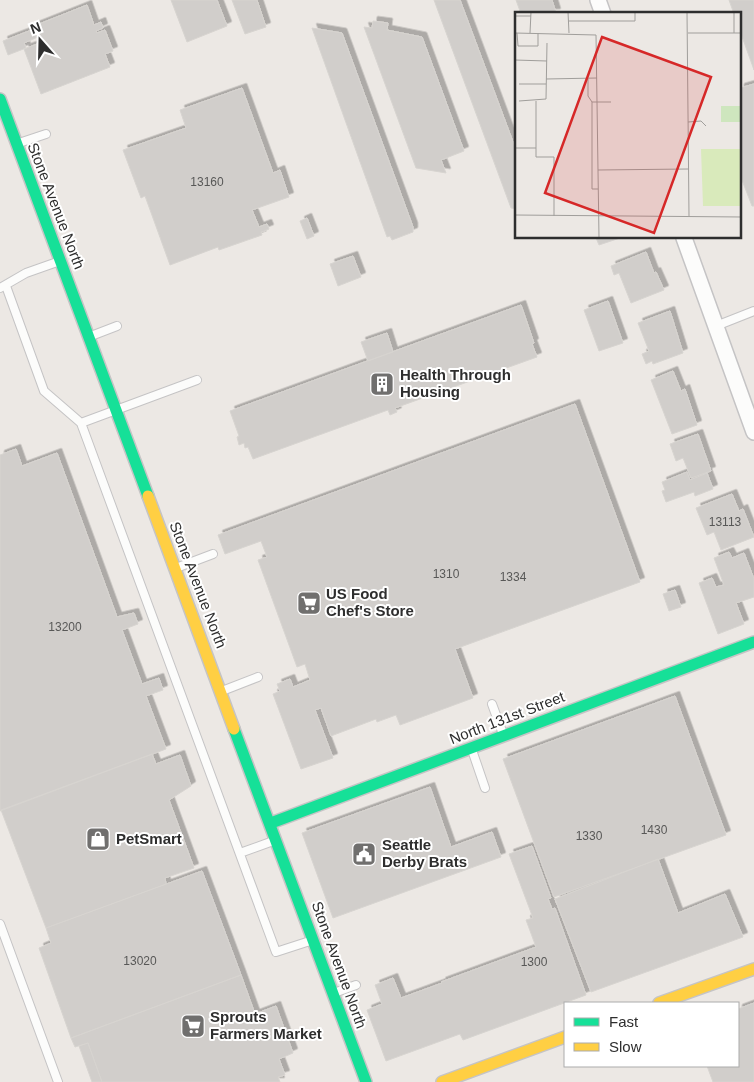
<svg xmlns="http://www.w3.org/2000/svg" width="754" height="1082" font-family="Helvetica,sans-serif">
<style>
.building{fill:#d1cecb;stroke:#d7d4d0;filter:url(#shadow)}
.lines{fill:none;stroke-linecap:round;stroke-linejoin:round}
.lane-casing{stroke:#c5c4c5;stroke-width:10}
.street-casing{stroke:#c5c4c5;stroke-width:18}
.fast-casing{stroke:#c5c4c5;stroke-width:14}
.slow-casing{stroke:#c5c4c5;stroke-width:14}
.lane{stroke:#fcfcfb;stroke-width:8}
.street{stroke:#fcfcfb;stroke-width:15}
.fast{stroke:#16e098;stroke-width:11}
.slow{stroke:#ffcf43;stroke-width:11}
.labels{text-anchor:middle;stroke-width:4;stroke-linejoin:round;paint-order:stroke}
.number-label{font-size:12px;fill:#585857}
.street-label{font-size:15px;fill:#2e2e2e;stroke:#fff}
.poi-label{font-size:15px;font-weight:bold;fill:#2e2e2e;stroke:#fff;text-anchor:start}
.inset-road{fill:none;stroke:#a09e9b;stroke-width:1}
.view{fill:#d62828;fill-opacity:0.15;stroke:#d62828;stroke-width:2.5}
.inset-edge{fill:none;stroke:#2e2e2e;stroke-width:2.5}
</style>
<defs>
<filter id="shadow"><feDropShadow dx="4.5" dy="-4.5" stdDeviation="0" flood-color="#0004"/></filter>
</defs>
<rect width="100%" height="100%" fill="#ece8e4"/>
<path class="building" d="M171 0H217L227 26 187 42Z
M232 0H257L266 27 245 34Z
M434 0H460L516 150V209L511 208Z
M516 0H552L556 13 521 14Z
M729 0H754V70L740 31V14H734Z
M87 5 94 25 101 22 103 28 96 31 97 33 105 30 113 51 105 54 110 67 41 94 24 49 40 43 38 37 24 43 26 48 8 55 3 41 34 29V26Z
M373 21 388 23 387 30 422 37 464 151 441 160 446 173 416 168 364 27 372 28Z
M312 28 342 33 413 227V232L392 240 390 236 387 237Z
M754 84V206H752L740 175V88Z
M242 88 273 173 280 170 289 197 252 210 259 227 267 224 269 229 261 232 262 235 219 250 218 247 170 265 145 196 141 198 123 150 186 128 180 110Z
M307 218 314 236 307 239 300 221Z
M596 238H620L599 245Z
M646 252 654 273 656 272 664 290 631 303 619 273 614 275 611 266Z
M353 256 361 277 338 286 330 264Z
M608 301 623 343 599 351 584 310Z
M521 305 534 343 532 344 537 357 395 408 397 412 390 415 388 410 253 459 248 447 245 448 244 443 239 445 237 437 239 436 230 411Z
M670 311 683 353 653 364 652 361 646 364 642 354 649 351 638 323Z
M387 333 393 352 368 361 361 342Z
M673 371 681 391 685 389 697 425 672 434 651 380Z
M575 404 640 582 455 649 473 698 400 725 396 715 377 722 376 719 331 736 321 708 315 710 333 758 301 769 273 694 280 691 277 684 290 679 293 687 310 680 305 664 297 667 258 560 267 557 261 541 225 554 218 535Z
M698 434 711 471 691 478 683 458 676 461 670 444Z
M16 449 22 466 57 453 117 617 134 613 138 624 122 630 142 684 159 678 163 690 146 696 166 749 0 811V455Z
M687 472 690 480 707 473 713 489 695 496 694 492 666 502 662 491 665 490 662 482Z
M732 494 739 511 743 509 754 537 721 550 714 532 707 535 696 508Z
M729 552 732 558 744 553 754 579V597L736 603 744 624 718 634 699 583 712 578 716 587 724 585 714 558Z
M675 590 681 607 669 611 663 594Z
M675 696 726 835 554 897 503 759Z
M152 754 156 764 180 755 191 786 169 800 194 868 165 878 166 884 46 928 1 810Z
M430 787 451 847 492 832 501 857 333 918 302 833Z
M532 846 551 898 548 899 552 909 555 908 586 995 463 1040 460 1034 386 1061 367 1010 382 1004 375 985 393 978 401 998 442 983 441 982 536 947 526 920 533 918 509 854Z
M658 859 678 913 725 894 743 937 591 992 555 899Z
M202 871 241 975 71 1038 39 948 51 943 46 928Z
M241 975 255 1014 276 1006 293 1053 279 1059 285 1075 278 1077 280 1082H102L88 1043 75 1047 71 1038Z
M754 1003V1082H713L707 1066H738V1009Z
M88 1043 102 1082H92L79 1046Z"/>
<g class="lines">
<g class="lane-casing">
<path id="lane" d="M19 143 46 134
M6 286 44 391 81 423 276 952 313 940
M0 288 26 273 60 261
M716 326 754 311
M91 336 117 326
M81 423 197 380
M176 568 213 554
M222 691 258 677
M492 704 503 734
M472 750 485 788
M240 853 276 840
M0 924 58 1082
M334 993 356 985"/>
</g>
<g class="street-casing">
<path id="street" d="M598 0 603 14
M684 238 754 432"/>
</g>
<g class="fast-casing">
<path id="fast" d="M0 99 148 496
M234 729 366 1082
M271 823 754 642"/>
</g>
<g class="slow-casing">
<path id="slow" d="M148 496 234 729
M659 1003 754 969
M442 1082 565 1037"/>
</g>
<use href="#lane" class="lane"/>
<use href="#street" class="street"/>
<use href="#fast" class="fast"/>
<use href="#slow" class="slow"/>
</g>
<defs>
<g id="building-square" transform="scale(1.25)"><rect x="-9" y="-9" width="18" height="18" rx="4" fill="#706f6e" stroke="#fff"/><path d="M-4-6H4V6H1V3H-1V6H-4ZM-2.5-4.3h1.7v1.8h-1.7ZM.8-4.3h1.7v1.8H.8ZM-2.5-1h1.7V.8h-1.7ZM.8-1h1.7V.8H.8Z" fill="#fff"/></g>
<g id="supermarket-square" transform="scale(1.25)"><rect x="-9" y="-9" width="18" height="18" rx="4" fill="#706f6e" stroke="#fff"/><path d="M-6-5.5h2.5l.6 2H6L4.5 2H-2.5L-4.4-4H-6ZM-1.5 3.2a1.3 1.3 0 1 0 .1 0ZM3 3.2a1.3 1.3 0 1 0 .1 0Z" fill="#fff"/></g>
<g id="shop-square" transform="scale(1.25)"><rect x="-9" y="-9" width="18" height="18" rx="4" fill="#706f6e" stroke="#fff"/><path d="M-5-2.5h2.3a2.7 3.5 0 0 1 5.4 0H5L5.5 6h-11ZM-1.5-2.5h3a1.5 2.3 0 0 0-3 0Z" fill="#fff"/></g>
<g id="civic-square" transform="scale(1.25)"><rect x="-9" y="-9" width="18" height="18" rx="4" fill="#706f6e" stroke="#fff"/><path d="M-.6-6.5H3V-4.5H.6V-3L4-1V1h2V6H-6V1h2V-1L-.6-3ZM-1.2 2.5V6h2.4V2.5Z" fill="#fff"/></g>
</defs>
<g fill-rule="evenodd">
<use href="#building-square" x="382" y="384"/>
<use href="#supermarket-square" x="309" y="603"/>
<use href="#shop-square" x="98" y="839"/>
<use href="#civic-square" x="364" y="854"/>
<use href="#supermarket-square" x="193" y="1026"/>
</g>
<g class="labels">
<g class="number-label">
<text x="207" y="186">13160</text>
<text x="725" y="526">13113</text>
<text x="446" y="578">1310</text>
<text x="513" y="581">1334</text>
<text x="65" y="631">13200</text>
<text x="654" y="834">1430</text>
<text x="589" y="840">1330</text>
<text x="140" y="965">13020</text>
<text x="534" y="966">1300</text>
</g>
<g class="street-label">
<text transform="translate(56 206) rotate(69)" y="5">Stone Avenue North</text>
<text transform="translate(198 585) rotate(69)" y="5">Stone Avenue North</text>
<text transform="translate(507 718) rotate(-21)" y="5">North 131st Street</text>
<text transform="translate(339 965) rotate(70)" y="5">Stone Avenue North</text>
</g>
<g class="poi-label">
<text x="400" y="380">Health Through<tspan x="400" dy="17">Housing</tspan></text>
<text x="326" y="599">US Food<tspan x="326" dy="17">Chef's Store</tspan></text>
<text x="116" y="844">PetSmart</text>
<text x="382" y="850">Seattle<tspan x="382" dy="17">Derby Brats</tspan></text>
<text x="210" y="1022">Sprouts<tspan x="210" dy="17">Farmers Market</tspan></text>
</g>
</g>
<g transform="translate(515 12)">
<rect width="226" height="226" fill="#ece8e4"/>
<path d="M206 94H226V110H206Z" fill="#cee6be"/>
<path d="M186 137H226V194H188Z" fill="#d9eabb"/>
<path class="inset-road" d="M53 0 54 21M172 0 174 204M219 0V21M0 4H16M53 9H120V0M0 21 81 23 84 226M2 21 3 34H23V21M15 21 16 0M173 21H227M0 48 32 49M31 67 82 66M73 67V84L77 90V177H83M4 72H31M4 89 31 87 32 31M21 89V145M77 90H96M173 110 186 109 191 114M0 136H21M21 145H39V204M83 158 173 157M0 203 227 205"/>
<path class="view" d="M87 25 196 65 139 221 30 181Z"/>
<rect width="226" height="226" class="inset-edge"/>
</g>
<rect x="564" y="1002" width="175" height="65" fill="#ffffff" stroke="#ababab"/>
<rect x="574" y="1018" width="25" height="8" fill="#16e098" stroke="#ababab"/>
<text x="609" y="1027" font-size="15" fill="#2e2e2e">Fast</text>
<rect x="574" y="1043" width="25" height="8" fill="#ffcf43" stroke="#ababab"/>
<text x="609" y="1052" font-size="15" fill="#2e2e2e">Slow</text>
<g transform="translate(40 40) rotate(340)" stroke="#ffffff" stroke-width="4" paint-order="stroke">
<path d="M0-4L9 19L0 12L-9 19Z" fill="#2e2e2e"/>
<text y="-8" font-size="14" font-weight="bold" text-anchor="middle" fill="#2e2e2e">N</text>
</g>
</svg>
